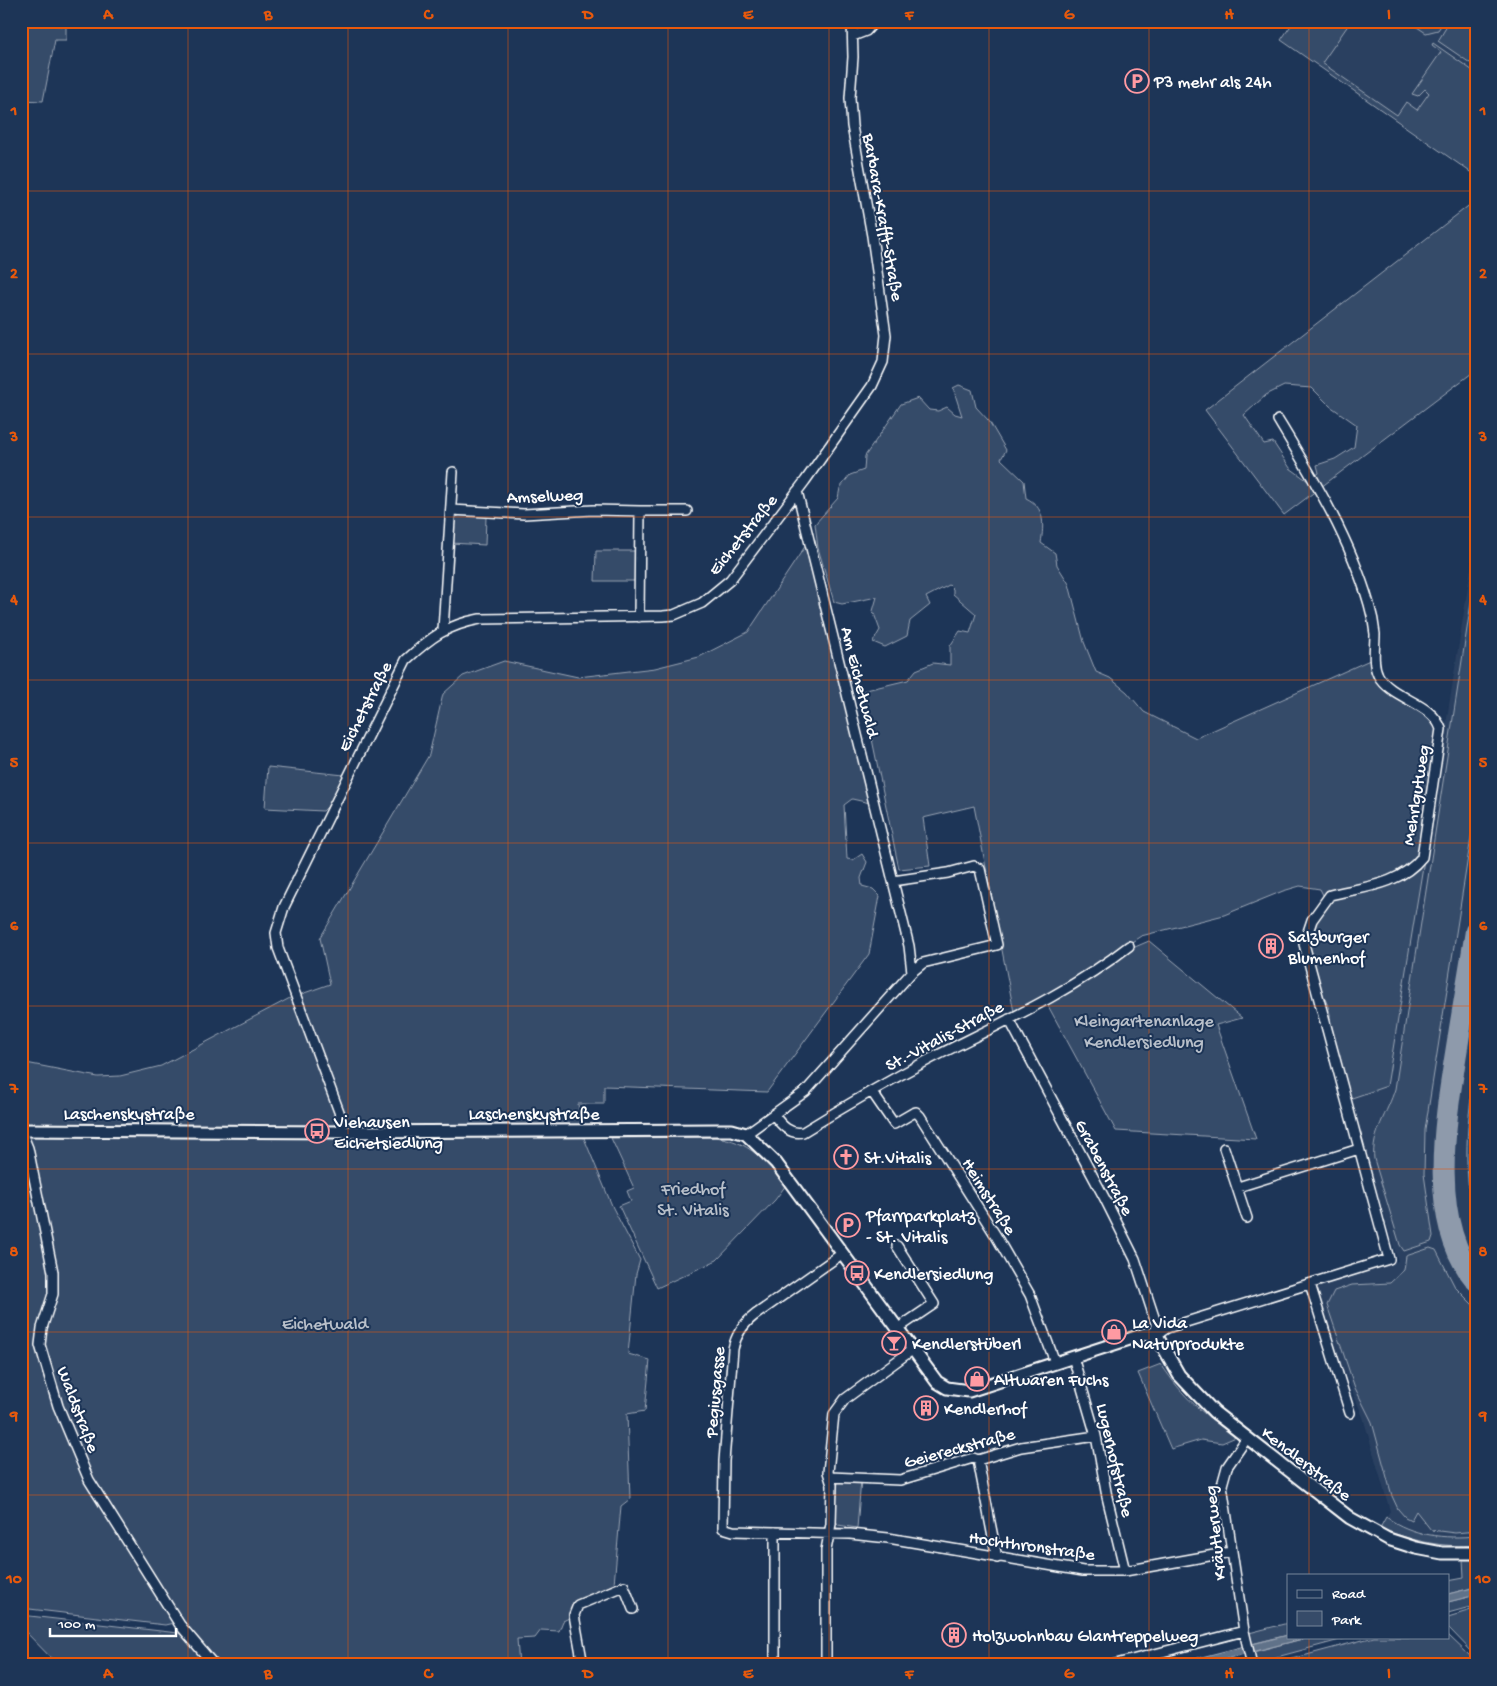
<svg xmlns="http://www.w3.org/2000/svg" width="1497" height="1686" font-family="'Gochi Hand',sans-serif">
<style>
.built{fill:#2a4161}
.green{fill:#364b69;stroke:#9aa5b4;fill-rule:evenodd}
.water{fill:#617289;stroke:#a0aab8}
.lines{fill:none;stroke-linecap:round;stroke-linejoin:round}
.taxiway{stroke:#8e9aab;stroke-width:22}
.minor-casing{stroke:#fff;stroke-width:12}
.tertiary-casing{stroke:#fff;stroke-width:15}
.minor{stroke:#1d3557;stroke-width:9}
.tertiary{stroke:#1d3557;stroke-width:11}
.grid{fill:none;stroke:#e8590c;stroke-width:1;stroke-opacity:0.55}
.labels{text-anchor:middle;stroke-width:4;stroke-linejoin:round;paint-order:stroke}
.poi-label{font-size:18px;fill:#fff;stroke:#1d3557;text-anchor:start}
.street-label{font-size:18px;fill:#fff;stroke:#1d3557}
.park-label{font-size:18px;fill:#b9c0ca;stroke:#1d3557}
.neatline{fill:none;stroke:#e8590c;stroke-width:2}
.grid-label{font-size:16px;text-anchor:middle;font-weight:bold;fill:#e8590c}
</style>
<rect width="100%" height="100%" fill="#1d3557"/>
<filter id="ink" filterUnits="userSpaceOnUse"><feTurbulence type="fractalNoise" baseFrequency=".02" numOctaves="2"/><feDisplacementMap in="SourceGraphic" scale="10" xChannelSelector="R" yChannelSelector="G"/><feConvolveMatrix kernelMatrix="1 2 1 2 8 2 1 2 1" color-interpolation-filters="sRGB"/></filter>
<g filter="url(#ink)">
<path class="built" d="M1294 21H1476V176L1281 40Z
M1476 537V1632L1465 1589 1462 1546 1421 1542 1380 1528 1390 1511 1363 1417 1316 1303 1319 1286 1398 1261 1349 1099 1425 856Z"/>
<path class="green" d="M1294 21H1351L1322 63 1397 115 1406 102 1417 110 1429 93 1425 89 1418 96 1412 94 1441 52 1432 45 1433 43 1476 73V176L1281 40Z
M1408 21H1444L1438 30 1426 33Z
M1450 21H1471L1476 24V67L1438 41Z
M21 24 66 26V40H55L43 101 21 100Z
M1476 200V370L1284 515 1205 410ZM1284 386 1312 388 1330 406 1357 425 1354 447 1335 459 1317 465 1319 473 1308 481 1290 468 1273 442 1264 444 1244 415 1266 395Z
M959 385 972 390 976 407 989 421 1006 450 1001 459 1024 481 1026 498C1045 507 1044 524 1041 543L1055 553 1057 565 1069 584 1084 642 1096 672 1110 678 1127 692 1144 712 1196 738 1372 659 1373 669 1425 713 1439 730 1424 860 1387 1086 1349 1099 1330 1024C1332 1010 1325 999 1319 987 1315 980 1307 954 1307 946 1307 934 1320 913 1327 903L1320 889 1300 886 1283 891 1224 915 1141 936 1065 985 1014 1012 974 806 923 818 930 866 899 869 862 691 908 680 916 670 933 663 950 665V646L960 631 970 633 976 614 953 594V589L949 585 926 597 930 605 910 621 907 636 885 647 873 642 880 630 873 611 877 597 842 604 834 602 818 548 815 524 838 498 840 488 850 475 864 470 865 456 901 404 918 398 929 410 938 411 947 407 955 414 962 416 953 388Z
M462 514 486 517 485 545 451 543 455 518Z
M806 545 870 803 852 799 844 805 847 859 853 860 862 854 867 862 861 878 862 886 873 889 880 896 869 954 767 1092 604 1086V1104H578L584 1138 613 1208 640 1260 636 1274 628 1354 650 1360 645 1411 627 1414 630 1499 621 1506 614 1584 574 1604 573 1616 563 1621 559 1631 541 1630 535 1638 517 1639 519 1665H222L215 1661 182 1621 165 1625 21 1608V1062L98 1077 120 1076 161 1066 290 998 330 984 320 938 429 755 443 694 463 676 504 661 578 677 655 668 699 657 748 632Z
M596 551H636V581H595Z
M1476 571V806L1425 1130 1424 1174 1433 1236 1431 1242 1404 1251 1400 1245 1374 1159C1371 1134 1388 1112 1395 1089Z
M268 767 344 775 328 806 323 811 265 808Z
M1149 941 1242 1018 1216 1025 1256 1139 1116 1131 1046 1002 1128 950Z
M1476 1066V1224C1461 1172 1467 1119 1476 1066Z
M715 1137C750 1141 763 1160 786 1185L775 1200 717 1260 657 1288 619 1206 631 1201 627 1191 634 1188 611 1138Z
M1430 1248 1436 1250 1455 1287 1476 1308V1531L1455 1533 1431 1530 1416 1511 1411 1520 1405 1517 1398 1509 1392 1496 1372 1422 1355 1388 1327 1305 1334 1291 1352 1285 1390 1283 1404 1270 1406 1256Z
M1161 1364C1184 1399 1202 1413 1236 1437L1222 1443 1201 1440 1171 1449 1138 1373Z
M861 1480 857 1528 838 1525 835 1518 838 1481Z
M1386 1517C1413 1536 1444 1539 1476 1536V1545C1442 1548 1412 1541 1380 1528Z
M1476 1558V1587L1448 1594V1581L1464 1578 1463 1559Z
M1476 1595V1656L1448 1627V1617L1471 1610 1470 1607 1448 1613V1602Z
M21 1615 178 1633 189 1639 210 1665H58L21 1627Z
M1288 1623V1635L1251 1644 1249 1633Z
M1448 1635 1470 1656 1473 1665H1269L1374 1637H1448Z
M1310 1637H1351L1262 1661H1256L1253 1652Z"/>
<path class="water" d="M1476 1587V1595L1448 1602V1594Z
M1288 1635V1637H1310L1202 1665H1170Z"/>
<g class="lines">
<path class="taxiway" d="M1476 931C1470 970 1463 1009 1457 1047 1446 1116 1426 1222 1476 1280"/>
<g class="minor-casing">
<path id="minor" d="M853 36 866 31 875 21
M451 510 524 514 593 510 640 511 639 617
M640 511H687
M443 630 453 472
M893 881 948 873 974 866 980 869 997 945 923 963 912 972
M1009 1019 1105 1199 1135 1259 1156 1323 1155 1336
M872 1092 894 1124 913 1113 916 1112 920 1116 996 1236 1030 1295 1055 1362
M774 1115C781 1125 790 1135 803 1132 845 1106 888 1081 932 1058 999 1024 1069 993 1129 946
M21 1131 28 1148 53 1272V1294L42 1328 40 1345 58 1406 89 1480 180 1625 214 1665
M342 1132 341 1117 278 948 276 933 284 907 406 660C431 637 447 625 480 619L663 616 674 615 702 603 730 580 805 481 872 386 883 362 886 335 872 236 852 126 850 98 853 57 852 21
M746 1134 806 1091 912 972 909 946 797 491
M1224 1148 1247 1218
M1238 1187 1359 1149
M843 1253 755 1315C743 1324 736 1334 733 1349L724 1461 723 1528 733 1531 850 1534 888 1538 1083 1571H1125L1231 1552
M1310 1284 1350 1413
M897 1329 934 1304 897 1246
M1155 1336 1167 1328 1389 1259 1304 944 1312 920 1330 895C1362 887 1399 886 1422 857L1441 729C1432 702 1391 699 1378 675 1372 663 1375 647 1375 634 1374 624 1372 614 1369 604 1350 538 1313 478 1278 420
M1073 1357 1096 1436 1107 1497 1125 1571
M1247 1438 1227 1467 1222 1485 1244 1631 1252 1665
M978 1460 997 1558
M830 1477 900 1480 973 1458 978 1460 1021 1447 1096 1436
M583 1665 574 1615 578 1605 624 1586 633 1609
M775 1665V1532
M826 1665V1550L831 1524 832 1485 828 1472 834 1414 845 1399 912 1350
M1112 1665 1244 1631"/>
</g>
<g class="tertiary-casing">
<path id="tertiary" d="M21 1130 342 1132 717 1130H732L746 1134 776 1163 937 1382 947 1388 969 1391 1145 1334H1152L1158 1338 1179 1375 1214 1412 1350 1518 1388 1539 1416 1548 1442 1553H1476"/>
</g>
<use href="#minor" class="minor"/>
<use href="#tertiary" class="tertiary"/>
</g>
</g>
<path class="grid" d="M188 21V1665M348 21V1665M508 21V1665M668 21V1665M829 21V1665M989 21V1665M1149 21V1665M1309 21V1575M21 191H1476M21 354H1476M21 517H1476M21 680H1476M21 843H1476M21 1006H1476M21 1169H1476M21 1332H1476M21 1495H1476M1309 1637V1665"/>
<defs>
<g id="parking-ring" transform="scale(1.25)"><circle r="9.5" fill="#1d3557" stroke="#ff9aa2" stroke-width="1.5"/><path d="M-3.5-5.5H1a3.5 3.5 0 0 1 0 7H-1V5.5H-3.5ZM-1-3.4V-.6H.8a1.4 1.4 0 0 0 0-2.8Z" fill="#ff9aa2"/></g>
<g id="building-ring" transform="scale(1.25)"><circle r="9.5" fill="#1d3557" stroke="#ff9aa2" stroke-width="1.5"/><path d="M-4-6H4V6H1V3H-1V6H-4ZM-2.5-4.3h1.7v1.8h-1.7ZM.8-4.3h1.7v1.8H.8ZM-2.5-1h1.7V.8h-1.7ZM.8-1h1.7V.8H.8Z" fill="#ff9aa2"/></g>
<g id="bus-ring" transform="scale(1.25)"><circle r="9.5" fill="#1d3557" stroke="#ff9aa2" stroke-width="1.5"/><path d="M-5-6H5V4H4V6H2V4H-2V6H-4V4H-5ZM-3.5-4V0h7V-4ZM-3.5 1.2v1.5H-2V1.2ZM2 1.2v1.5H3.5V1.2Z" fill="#ff9aa2"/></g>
<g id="church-ring" transform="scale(1.25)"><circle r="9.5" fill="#1d3557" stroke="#ff9aa2" stroke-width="1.5"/><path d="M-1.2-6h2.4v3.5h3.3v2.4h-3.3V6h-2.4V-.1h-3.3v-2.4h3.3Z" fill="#ff9aa2"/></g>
<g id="shop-ring" transform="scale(1.25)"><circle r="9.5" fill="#1d3557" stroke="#ff9aa2" stroke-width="1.5"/><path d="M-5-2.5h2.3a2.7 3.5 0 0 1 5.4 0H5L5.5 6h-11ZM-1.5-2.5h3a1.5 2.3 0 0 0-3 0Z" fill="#ff9aa2"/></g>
<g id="bar-ring" transform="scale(1.25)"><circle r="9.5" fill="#1d3557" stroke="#ff9aa2" stroke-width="1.5"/><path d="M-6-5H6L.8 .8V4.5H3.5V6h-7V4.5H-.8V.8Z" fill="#ff9aa2"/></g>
</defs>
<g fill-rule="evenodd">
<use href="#parking-ring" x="1137" y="81"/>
<use href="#building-ring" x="1271" y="946"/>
<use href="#bus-ring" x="317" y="1131"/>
<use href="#church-ring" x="846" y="1157"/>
<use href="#parking-ring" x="848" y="1225"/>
<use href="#bus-ring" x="857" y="1273"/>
<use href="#shop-ring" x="1114" y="1332"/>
<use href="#bar-ring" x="894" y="1343"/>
<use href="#shop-ring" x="977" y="1379"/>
<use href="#building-ring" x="926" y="1408"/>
<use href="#building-ring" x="954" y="1635"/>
</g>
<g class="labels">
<g class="poi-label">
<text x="1154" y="87">P3 mehr als 24h</text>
<text x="1288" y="942">Salzburger<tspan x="1288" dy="21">Blumenhof</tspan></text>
<text x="334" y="1127">Viehausen<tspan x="334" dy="21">Eichetsiedlung</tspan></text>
<text x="864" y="1163">St.Vitalis</text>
<text x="866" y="1221">Pfarrparkplatz<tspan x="866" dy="21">- St. Vitalis</tspan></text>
<text x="874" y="1279">Kendlersiedlung</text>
<text x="1132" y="1328">La Vida<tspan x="1132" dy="21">Naturprodukte</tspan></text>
<text x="912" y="1349">Kendlerstüberl</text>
<text x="994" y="1385">Altwaren Fuchs</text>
<text x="944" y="1414">Kendlerhof</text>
<text x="972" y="1641">Holzwohnbau Glantreppelweg</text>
</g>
<g class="street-label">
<text transform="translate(884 217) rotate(80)" y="6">Barbara-Krafft-Straße</text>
<text transform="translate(545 495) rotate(-2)" y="6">Amselweg</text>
<text transform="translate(742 534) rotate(-51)" y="6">Eichetstraße</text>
<text transform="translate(861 682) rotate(76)" y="6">Am Eichetwald</text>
<text transform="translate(364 706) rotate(-63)" y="6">Eichetstraße</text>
<text transform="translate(1415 795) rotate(-81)" y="6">Mehrlgutweg</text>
<text transform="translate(944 1035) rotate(-28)" y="6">St.-Vitalis-Straße</text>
<text x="129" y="1119">Laschenskystraße</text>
<text x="534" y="1119">Laschenskystraße</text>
<text transform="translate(1105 1167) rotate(62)" y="6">Grabenstraße</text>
<text transform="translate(990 1196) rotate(58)" y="6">Heimstraße</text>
<text transform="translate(714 1392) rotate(-85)" y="6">Pegiusgasse</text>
<text transform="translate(79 1409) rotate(69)" y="6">Waldstraße</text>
<text transform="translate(959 1447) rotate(-15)" y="6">Geiereckstraße</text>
<text transform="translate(1116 1460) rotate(77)" y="6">Lugerhofstraße</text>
<text transform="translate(1307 1463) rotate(38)" y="6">Kendlerstraße</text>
<text transform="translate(1214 1533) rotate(-96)" y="6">Kräutlerweg</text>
<text transform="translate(1032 1545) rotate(8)" y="6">Hochthronstraße</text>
</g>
<g class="park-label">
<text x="1144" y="1026">Kleingartenanlage<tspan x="1144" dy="21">Kendlersiedlung</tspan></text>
<text x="693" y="1194">Friedhof<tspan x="693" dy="21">St. Vitalis</tspan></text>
<text x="325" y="1329">Eichetwald</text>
</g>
</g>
<rect width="1497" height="1686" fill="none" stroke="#1d3557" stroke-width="55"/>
<rect x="1287" y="1574" width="162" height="65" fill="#1d3557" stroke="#77869a"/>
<rect x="1297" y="1590" width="25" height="8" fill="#1d3557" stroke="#77869a"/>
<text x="1332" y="1598" font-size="15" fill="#ffffff">Road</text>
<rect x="1297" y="1611" width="25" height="15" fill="#364b69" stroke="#77869a"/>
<text x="1332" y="1624" font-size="15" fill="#ffffff">Park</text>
<path d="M50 1628v8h126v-8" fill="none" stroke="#ffffff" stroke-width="2.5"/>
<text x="58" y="1628" font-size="15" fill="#ffffff" stroke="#1d3557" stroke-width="4" paint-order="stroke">100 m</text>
<rect x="28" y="28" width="1442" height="1630" class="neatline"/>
<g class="grid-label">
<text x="108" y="19">A</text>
<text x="268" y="19">B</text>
<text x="428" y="19">C</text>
<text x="588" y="19">D</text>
<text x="748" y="19">E</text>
<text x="909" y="19">F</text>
<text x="1069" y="19">G</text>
<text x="1229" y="19">H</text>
<text x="1389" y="19">I</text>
<text x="14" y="115">1</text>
<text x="1483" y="115">1</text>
<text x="14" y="278">2</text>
<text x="1483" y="278">2</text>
<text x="14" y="441">3</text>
<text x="1483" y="441">3</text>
<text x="14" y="604">4</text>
<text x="1483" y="604">4</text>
<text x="14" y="767">5</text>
<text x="1483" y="767">5</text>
<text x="14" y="930">6</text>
<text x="1483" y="930">6</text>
<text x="14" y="1093">7</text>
<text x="1483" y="1093">7</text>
<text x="14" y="1256">8</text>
<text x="1483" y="1256">8</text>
<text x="14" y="1420">9</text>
<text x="1483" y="1420">9</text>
<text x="14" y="1583">10</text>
<text x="1483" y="1583">10</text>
<text x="108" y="1678">A</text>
<text x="268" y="1678">B</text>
<text x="428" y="1678">C</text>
<text x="588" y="1678">D</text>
<text x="748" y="1678">E</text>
<text x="909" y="1678">F</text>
<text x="1069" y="1678">G</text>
<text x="1229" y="1678">H</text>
<text x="1389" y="1678">I</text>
</g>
</svg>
